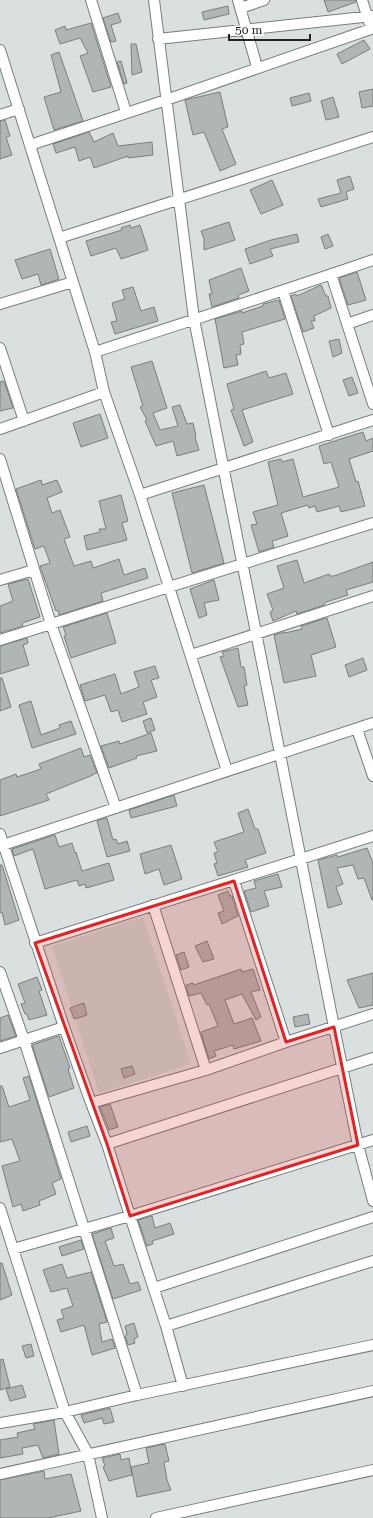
<svg xmlns="http://www.w3.org/2000/svg" width="373" height="1518" font-family="'Roboto Serif',serif">
<style>
.built{fill:#c8d6d3}
.building{fill:#b0b6b5;stroke:#797f7d}
.lines{fill:none;stroke-linecap:round;stroke-linejoin:round}
.minor-casing{stroke:#787e7d;stroke-width:12}
.minor{stroke:#fff;stroke-width:10}
.marked{fill:#d62828;fill-opacity:0.2;stroke:#d62828;stroke-width:3;stroke-linejoin:round}
</style>
<rect width="100%" height="100%" fill="#dae0df"/>
<path class="built" d="M143 917 191 1064 99 1093 52 946Z"/>
<path class="building" d="M324 0H356V2L328 12Z
M228 6 229 14 204 20 202 12Z
M118 13 121 22 111 25 116 41 111 42 103 18Z
M91 23 111 87 93 92 80 56 88 53 80 38 60 44 55 30 65 26 66 30Z
M364 40 370 49 342 64 337 54Z
M131 44H136L142 72 132 75Z
M59 52 83 121 54 130 44 97 61 92 51 55Z
M121 61 127 83 124 84 117 62Z
M373 89V106L362 108 359 92Z
M220 92 228 127 222 129 236 164 220 171 204 132 193 135 185 100Z
M309 93 311 101 292 106 290 98Z
M333 97 339 117 326 120 321 101Z
M5 120 10 136 6 137 12 155 0 159V121Z
M89 132 94 142 113 133 118 146 152 142 153 155 128 158V156L94 168 90 157 79 161 75 147 56 153 53 144Z
M350 176 354 189 346 192 348 199 321 207 318 199 341 193 337 180Z
M272 180 283 205 261 214 250 190Z
M229 222 235 240 204 250V239L201 231Z
M130 225 131 228 140 225 148 250 121 259 116 248 91 256 86 241 122 230 121 228Z
M297 234 299 242 270 249 273 256 250 264 245 249 271 240Z
M328 234 333 246 325 249 321 237Z
M50 249 59 279 41 285 38 274 22 279 15 260Z
M241 268 249 291 238 295 239 298 212 307 209 294H212L209 280Z
M357 272 366 300 348 305 339 278Z
M321 285 326 296H328L331 308 314 316 315 321H311L314 328 303 332 291 296 296 294 297 296Z
M133 287 141 311 154 307 158 321 115 334 111 322 117 321 112 303 125 299 122 290Z
M279 300 285 319 242 332 244 344 240 345 241 354 236 355 238 365 224 368 215 319 242 311V313L263 306V304Z
M339 339 342 353 333 357 329 341Z
M152 361 167 408 153 413 160 430 178 426 172 407 180 405 187 424 193 423 196 436 195 437 199 450 177 456 173 441 156 446 145 421 147 420 140 407 143 406 131 367Z
M266 371 269 378 286 373 293 394 242 410 253 442 244 446 231 410 234 409 227 384Z
M352 377 358 393 349 396 343 380Z
M4 381 13 408 0 411V382Z
M100 414 108 438 81 447 73 423Z
M363 432 366 441 373 438V451L349 459 356 482 358 481 365 506 341 512 339 506 317 512 315 506 309 508 308 505 281 513 288 536 272 541 274 547 259 552 251 525 257 524 253 512 278 505 268 462 281 459 282 462 293 459 303 497 339 487 331 462 324 464 319 446Z
M41 480 42 485 57 480 62 492 47 498 52 513 60 510 70 537 64 539 74 566 91 561 93 568 119 559 124 575 145 568 148 578 101 593 103 601 59 615 58 610 56 611 40 566 50 563 44 546 35 549 16 489Z
M204 485 224 563 192 573 172 493Z
M121 495 128 521 122 523 127 540 87 550 84 536 100 532 99 529H106L99 501Z
M297 560 304 583 329 574 330 576H334L373 562V582L346 590 348 595 326 602 324 605 297 614 296 611 273 621 270 612 273 610 267 594 284 588 277 566Z
M28 579 40 617 22 623 23 626 0 633V606L13 601 8 584Z
M214 580 219 600 204 603 207 615 199 618 190 589Z
M107 613 116 643 71 658 64 636 66 635 63 627Z
M327 618 336 647 311 655 316 676 284 683 274 635 285 632V633L302 629 301 626Z
M27 638 28 643 23 645 29 665 0 674V646Z
M238 648 241 667H244L247 685 244 686 248 705 238 707 220 657 224 656 222 652Z
M363 658 367 670 349 677 345 665Z
M155 666 159 678 151 680 157 697 143 702 147 714 122 722 118 710 111 712 105 695 85 701 80 685 115 674 121 694 139 687 134 672Z
M0 678H2L11 707 0 711Z
M31 701 41 735 60 728 59 725 71 721 76 734 32 748 19 705Z
M151 718 155 730 147 733 143 721Z
M151 733 157 751 136 756 137 758 109 768 101 746 119 741 120 744Z
M81 748 84 757 90 755 97 773 93 774V775L46 794 49 800 0 816V780L16 774 17 777 41 769 39 764Z
M174 795 177 806 131 818 129 810Z
M248 809 255 829H258L266 853 245 860 248 867 218 876 214 864 217 863 214 853 218 852 214 842 244 832 238 813Z
M107 818 113 840 116 839 118 844 127 841 130 851 107 857 97 821Z
M55 835 59 847 72 843 75 853 76 852 82 871 109 863 114 880 86 888 85 884 79 886 77 880 45 889 33 849 14 856 12 849Z
M171 845 182 879 164 885 159 869 145 874 140 854Z
M367 848 373 863V899L372 900 364 878 358 879 353 865 337 868 343 884 336 887 342 904 328 908 318 860 337 855 338 857Z
M0 865H2L19 920 5 925 2 912 0 913Z
M278 874 282 887 264 891 269 906 251 912 244 891 256 888 254 881Z
M228 891 230 896H232L238 916 222 924 218 913 224 911 218 895Z
M207 941 214 959 203 962 195 946Z
M184 952 189 967 181 970 176 955Z
M241 969 242 972 253 969 260 990 251 992 261 1017 256 1020 242 994 225 1000 234 1024 252 1018 261 1041 234 1049 233 1045 214 1051 216 1056 209 1059 201 1032 218 1026 209 1004 207 1005 201 993 189 996 186 985 193 983 194 985Z
M373 973V1005L359 1008 347 980Z
M37 977 42 990 39 991 47 1015 29 1020 27 1014H25L21 1004 25 1003 18 984Z
M84 1003 87 1015 74 1019 70 1008Z
M308 1014 310 1024 295 1027 293 1017Z
M8 1015 16 1036 0 1041V1018Z
M59 1036 70 1068 68 1069 74 1088 49 1097 32 1045Z
M132 1066 135 1074 124 1078 121 1069Z
M29 1076 61 1179 52 1183 56 1194 39 1201 40 1205 23 1211 21 1204 13 1207 2 1166 20 1161 12 1139 0 1142V1086H2L9 1107 30 1100 23 1078Z
M110 1104 118 1127 109 1130 100 1107Z
M87 1126 90 1136 71 1142 68 1132Z
M152 1216 155 1228 170 1223 174 1234 152 1241 153 1244 147 1246 138 1220Z
M111 1228 114 1238 105 1241 114 1266 123 1264 130 1284 138 1282 141 1290 113 1299 92 1234Z
M81 1240 84 1249 62 1256 59 1247Z
M0 1263H2L12 1295 0 1300Z
M62 1264 67 1278 91 1272 107 1322 99 1324 102 1342 112 1339 115 1348 92 1355 84 1325 61 1332 57 1320 64 1318 61 1310 73 1306 67 1288 51 1292 43 1270Z
M134 1323 138 1337 134 1339 135 1343 128 1345 125 1336 127 1335 125 1326Z
M31 1344 34 1356 26 1358 22 1346Z
M3 1359 10 1387 0 1390V1360Z
M22 1385 26 1397 10 1401 6 1389Z
M110 1408 114 1422 104 1424 102 1418 84 1423 81 1415Z
M54 1420 59 1454 43 1458 38 1445 22 1448 23 1454 0 1458V1440L18 1437 17 1433 35 1429 33 1424Z
M165 1444 169 1461 164 1462 167 1480 171 1490 137 1497 131 1467 149 1463 146 1448Z
M120 1454 121 1460 129 1458 132 1475 109 1481 103 1467 105 1466 102 1458Z
M44 1471 45 1479 71 1474 81 1511 48 1518H0V1480Z"/>
<g class="lines">
<g class="minor-casing">
<path id="minor" d="M91 0 126 112
M154 0 194 319 334 1027 358 1145 373 1201
M238 0 257 67
M362 0 369 22
M241 8 264 0
M158 39 373 16
M0 50 95 352 104 392 140 495 227 771
M0 115 19 109
M30 145 166 100 371 29
M59 238 373 137
M331 274 373 404
M283 291 329 435
M0 304 73 282
M347 324 373 315
M0 348 24 421
M95 352C188 321 281 292 373 260
M0 429 104 392
M0 459 51 624 116 808
M140 495 373 420
M0 580 34 570
M0 640 373 523
M191 655 373 596
M357 729 373 776
M0 834 64 1027 91 1103 107 1144 130 1216 166 1326 183 1386
M0 846 373 723
M234 881 286 1042
M153 905 206 1070
M35 943 373 836
M0 972 24 1040 137 1395
M0 1048 64 1027
M91 1103 206 1070 286 1042 373 1014
M107 1144 373 1058
M0 1208 65 1412 88 1454 102 1518
M13 1249 130 1216 373 1140
M154 1288 373 1217
M166 1326 373 1261
M0 1423 65 1412 137 1395 373 1345
M0 1474 373 1391
M156 1518 373 1470"/>
</g>
<use href="#minor" class="minor"/>
</g>
<path class="marked" d="M234 881 286 1042 334 1027 358 1145 130 1216 107 1144 35 943Z"/>
<path d="M229 34v6h81v-6" fill="none" stroke="#212423" stroke-width="2"/>
<text x="235" y="34" font-size="12" fill="#212423" stroke="#ffffff" stroke-width="3" paint-order="stroke">50 m</text>
</svg>
